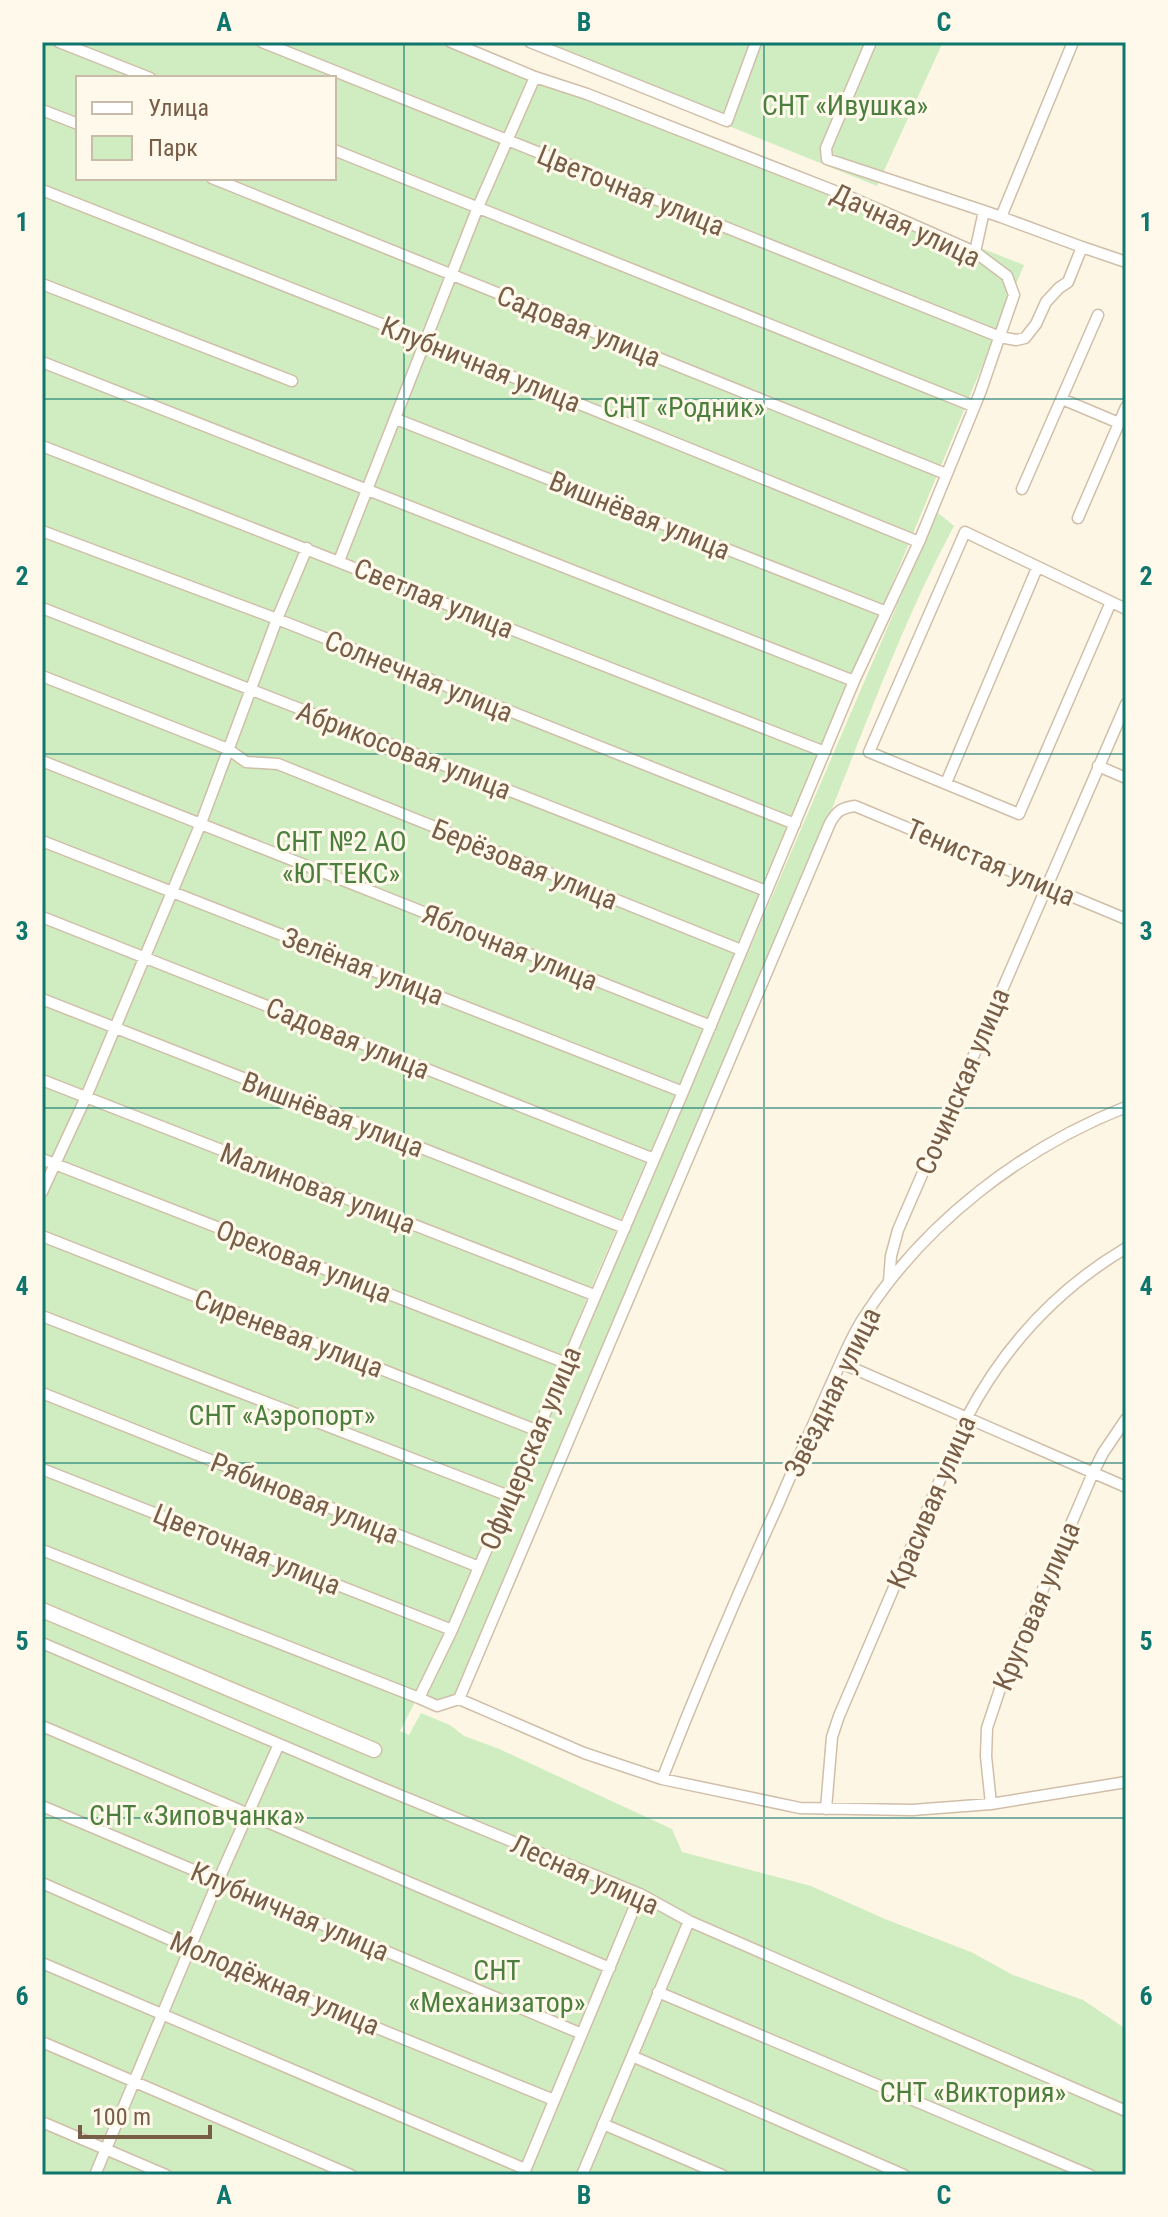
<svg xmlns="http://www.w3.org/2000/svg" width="1168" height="2217" font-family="'Roboto Condensed',sans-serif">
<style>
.green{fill:#cfedc1;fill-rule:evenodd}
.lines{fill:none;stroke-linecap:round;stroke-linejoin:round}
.street-casing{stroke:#d0bea9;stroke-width:13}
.secondary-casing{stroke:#d3bfa6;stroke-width:17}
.street{stroke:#fff;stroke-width:10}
.secondary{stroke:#fff;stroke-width:14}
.grid{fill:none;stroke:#0f766e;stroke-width:2;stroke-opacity:0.55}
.labels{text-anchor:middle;stroke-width:6;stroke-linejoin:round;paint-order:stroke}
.park-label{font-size:28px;fill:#4c7f3e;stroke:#fff9eb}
.street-label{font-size:28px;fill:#785d47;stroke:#fff9eb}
.neatline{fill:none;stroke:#0f766e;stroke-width:3}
.grid-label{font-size:26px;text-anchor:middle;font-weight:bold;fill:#0f766e}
</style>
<rect width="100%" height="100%" fill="#fef6e4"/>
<path class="green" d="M42 42H456L1024 265 838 715 825 752 594 1281 452 1630 400 1731 409 1735 421 1713 450 1725 464 1736 497 1748 672 1829 682 1852 811 1886 885 1919 971 1952 1013 1975 1083 2000 1126 2029V2175H42ZM78 78H334V178H78Z
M521 42H943L877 186Z
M937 512 954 526C895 635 856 755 807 869 686 1146 571 1426 454 1705L425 1699 508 1512Z"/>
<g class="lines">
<g class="street-casing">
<path id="street" d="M59 42 150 78
M262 42 1000 337 1016 340 1025 338 1036 324 1046 302 1059 288 1068 282 1082 247 1001 217
M530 42 727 121 756 42
M871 42 826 148 827 159 984 211
M42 110 78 124
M334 150 973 406
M212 178 946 474
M42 190 427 342 919 542
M1082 247 1126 262
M975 252 984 211 1001 217 1073 42
M42 284 292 381
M42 362 854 681
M1062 399 1119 423
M396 419 884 611
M42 446 825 752
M1022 489 1098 315
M1078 518 1126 407
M42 531 277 619 795 824
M339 561 478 207 535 77
M1111 602 1019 814 869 752 965 532 1126 609
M42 608 766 891
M42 676 228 749 246 762 278 764 741 950
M42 761 711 1026
M1098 766 1126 778
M946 783 1037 568
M42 841 683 1092
M42 917 654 1159
M42 999 625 1228
M42 1080 594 1295
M42 1159 566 1363
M42 1192 86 1097 201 823 277 619 307 548
M42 1236 536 1430
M889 1281 891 1256 898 1230 1126 704
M42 1316 509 1496
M841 1363 1126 1487
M42 1393 479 1567
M42 1469 452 1630
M42 1550 419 1698 452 1630 683 1092 854 681 919 542 980 393 1014 295 1007 276 975 252 850 197 587 94 535 77 451 42
M42 1643 375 1785 640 1894 689 1921 1126 2111
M419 1698 437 1706 459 1699 830 823C837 811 841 808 855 806L1126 919
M459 1699 584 1753 662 1779 800 1808 912 1810 991 1804 1126 1782
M42 1726 610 1968
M662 1779C698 1687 737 1595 778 1505 794 1467 811 1430 827 1393 839 1368 849 1340 864 1317 925 1222 1022 1148 1126 1107
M991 1804 986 1756 987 1728 1000 1689 1093 1473 1103 1453 1126 1419
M42 1806 582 2034
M826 1809 832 1737 839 1716 966 1419C1003 1348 1057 1289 1126 1248
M42 1883 291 1993 554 2100
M42 1963 525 2169
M658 1992 1090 2175
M42 2042 351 2175
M632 2056 904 2175
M42 2122 166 2175
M603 2124 722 2175
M524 2173 640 1894
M95 2175 218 1881 279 1744
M582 2175 689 1921"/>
</g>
<g class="secondary-casing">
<path id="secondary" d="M42 1610 374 1750"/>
</g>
<use href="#street" class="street"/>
<use href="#secondary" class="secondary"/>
</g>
<path class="grid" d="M404 42V2175M764 42V2175M42 399H1126M42 754H1126M42 1108H1126M42 1463H1126M42 1818H1126"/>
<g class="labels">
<g class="park-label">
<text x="845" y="115">СНТ «Ивушка»</text>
<text x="684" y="417">СНТ «Родник»</text>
<text x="341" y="851">СНТ №2 АО<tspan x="341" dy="32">«ЮГТЕКС»</tspan></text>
<text x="282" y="1425">СНТ «Аэропорт»</text>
<text x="197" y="1825">СНТ «Зиповчанка»</text>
<text x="497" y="1980">СНТ<tspan x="497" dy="32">«Механизатор»</tspan></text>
<text x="973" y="2102">СНТ «Виктория»</text>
</g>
<g class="street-label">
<text transform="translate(631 190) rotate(22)" y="10">Цветочная улица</text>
<text transform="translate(906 225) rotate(25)" y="10">Дачная улица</text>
<text transform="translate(579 326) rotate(22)" y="10">Садовая улица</text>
<text transform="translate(481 364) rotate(22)" y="10">Клубничная улица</text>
<text transform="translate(640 515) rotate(22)" y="10">Вишнёвая улица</text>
<text transform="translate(434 598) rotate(22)" y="10">Светлая улица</text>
<text transform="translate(419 676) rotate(22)" y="10">Солнечная улица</text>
<text transform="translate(404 750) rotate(21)" y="10">Абрикосовая улица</text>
<text transform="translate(991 862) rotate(23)" y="10">Тенистая улица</text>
<text transform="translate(525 864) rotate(22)" y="10">Берёзовая улица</text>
<text transform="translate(510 947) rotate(22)" y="10">Яблочная улица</text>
<text transform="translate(363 966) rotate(21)" y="10">Зелёная улица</text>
<text transform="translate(348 1038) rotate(22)" y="10">Садовая улица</text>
<text transform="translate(962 1081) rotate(-67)" y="10">Сочинская улица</text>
<text transform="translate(333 1114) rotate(21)" y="10">Вишнёвая улица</text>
<text transform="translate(318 1188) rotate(21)" y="10">Малиновая улица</text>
<text transform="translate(304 1261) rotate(21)" y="10">Ореховая улица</text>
<text transform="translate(289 1333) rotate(21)" y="10">Сиреневая улица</text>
<text transform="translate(832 1392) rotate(-64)" y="10">Звёздная улица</text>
<text transform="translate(530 1448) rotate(-67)" y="10">Офицерская улица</text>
<text transform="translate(305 1498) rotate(22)" y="10">Рябиновая улица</text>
<text transform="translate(931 1502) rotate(-67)" y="10">Красивая улица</text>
<text transform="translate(247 1549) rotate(22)" y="10">Цветочная улица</text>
<text transform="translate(1036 1606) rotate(-67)" y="10">Круговая улица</text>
<text transform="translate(585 1874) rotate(24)" y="10">Лесная улица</text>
<text transform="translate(290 1911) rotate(23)" y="10">Клубничная улица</text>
<text transform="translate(275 1983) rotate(23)" y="10">Молодёжная улица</text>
</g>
</g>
<rect width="1168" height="2217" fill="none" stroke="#fff9eb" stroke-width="88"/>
<rect x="76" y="76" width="260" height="104" fill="#fff9eb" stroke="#c9bba9" stroke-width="2"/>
<rect x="92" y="102" width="40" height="12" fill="#ffffff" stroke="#c9bba9" stroke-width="2"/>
<text x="148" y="116" font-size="24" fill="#785d47">Улица</text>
<rect x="92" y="136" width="40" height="24" fill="#cfedc1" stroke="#c9bba9" stroke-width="2"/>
<text x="148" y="156" font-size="24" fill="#785d47">Парк</text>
<path d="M80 2125v12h130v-12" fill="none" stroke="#785d47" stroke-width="4"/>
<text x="92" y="2125" font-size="24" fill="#785d47" stroke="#fff9eb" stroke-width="6" paint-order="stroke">100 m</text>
<rect x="44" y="44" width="1080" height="2129" class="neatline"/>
<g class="grid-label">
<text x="224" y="31">A</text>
<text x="584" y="31">B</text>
<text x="944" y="31">C</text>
<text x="22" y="231">1</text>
<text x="1146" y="231">1</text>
<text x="22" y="585">2</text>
<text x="1146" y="585">2</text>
<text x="22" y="940">3</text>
<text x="1146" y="940">3</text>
<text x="22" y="1295">4</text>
<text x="1146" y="1295">4</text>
<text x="22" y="1650">5</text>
<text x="1146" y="1650">5</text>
<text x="22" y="2005">6</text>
<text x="1146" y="2005">6</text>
<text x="224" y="2204">A</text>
<text x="584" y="2204">B</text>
<text x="944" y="2204">C</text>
</g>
</svg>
